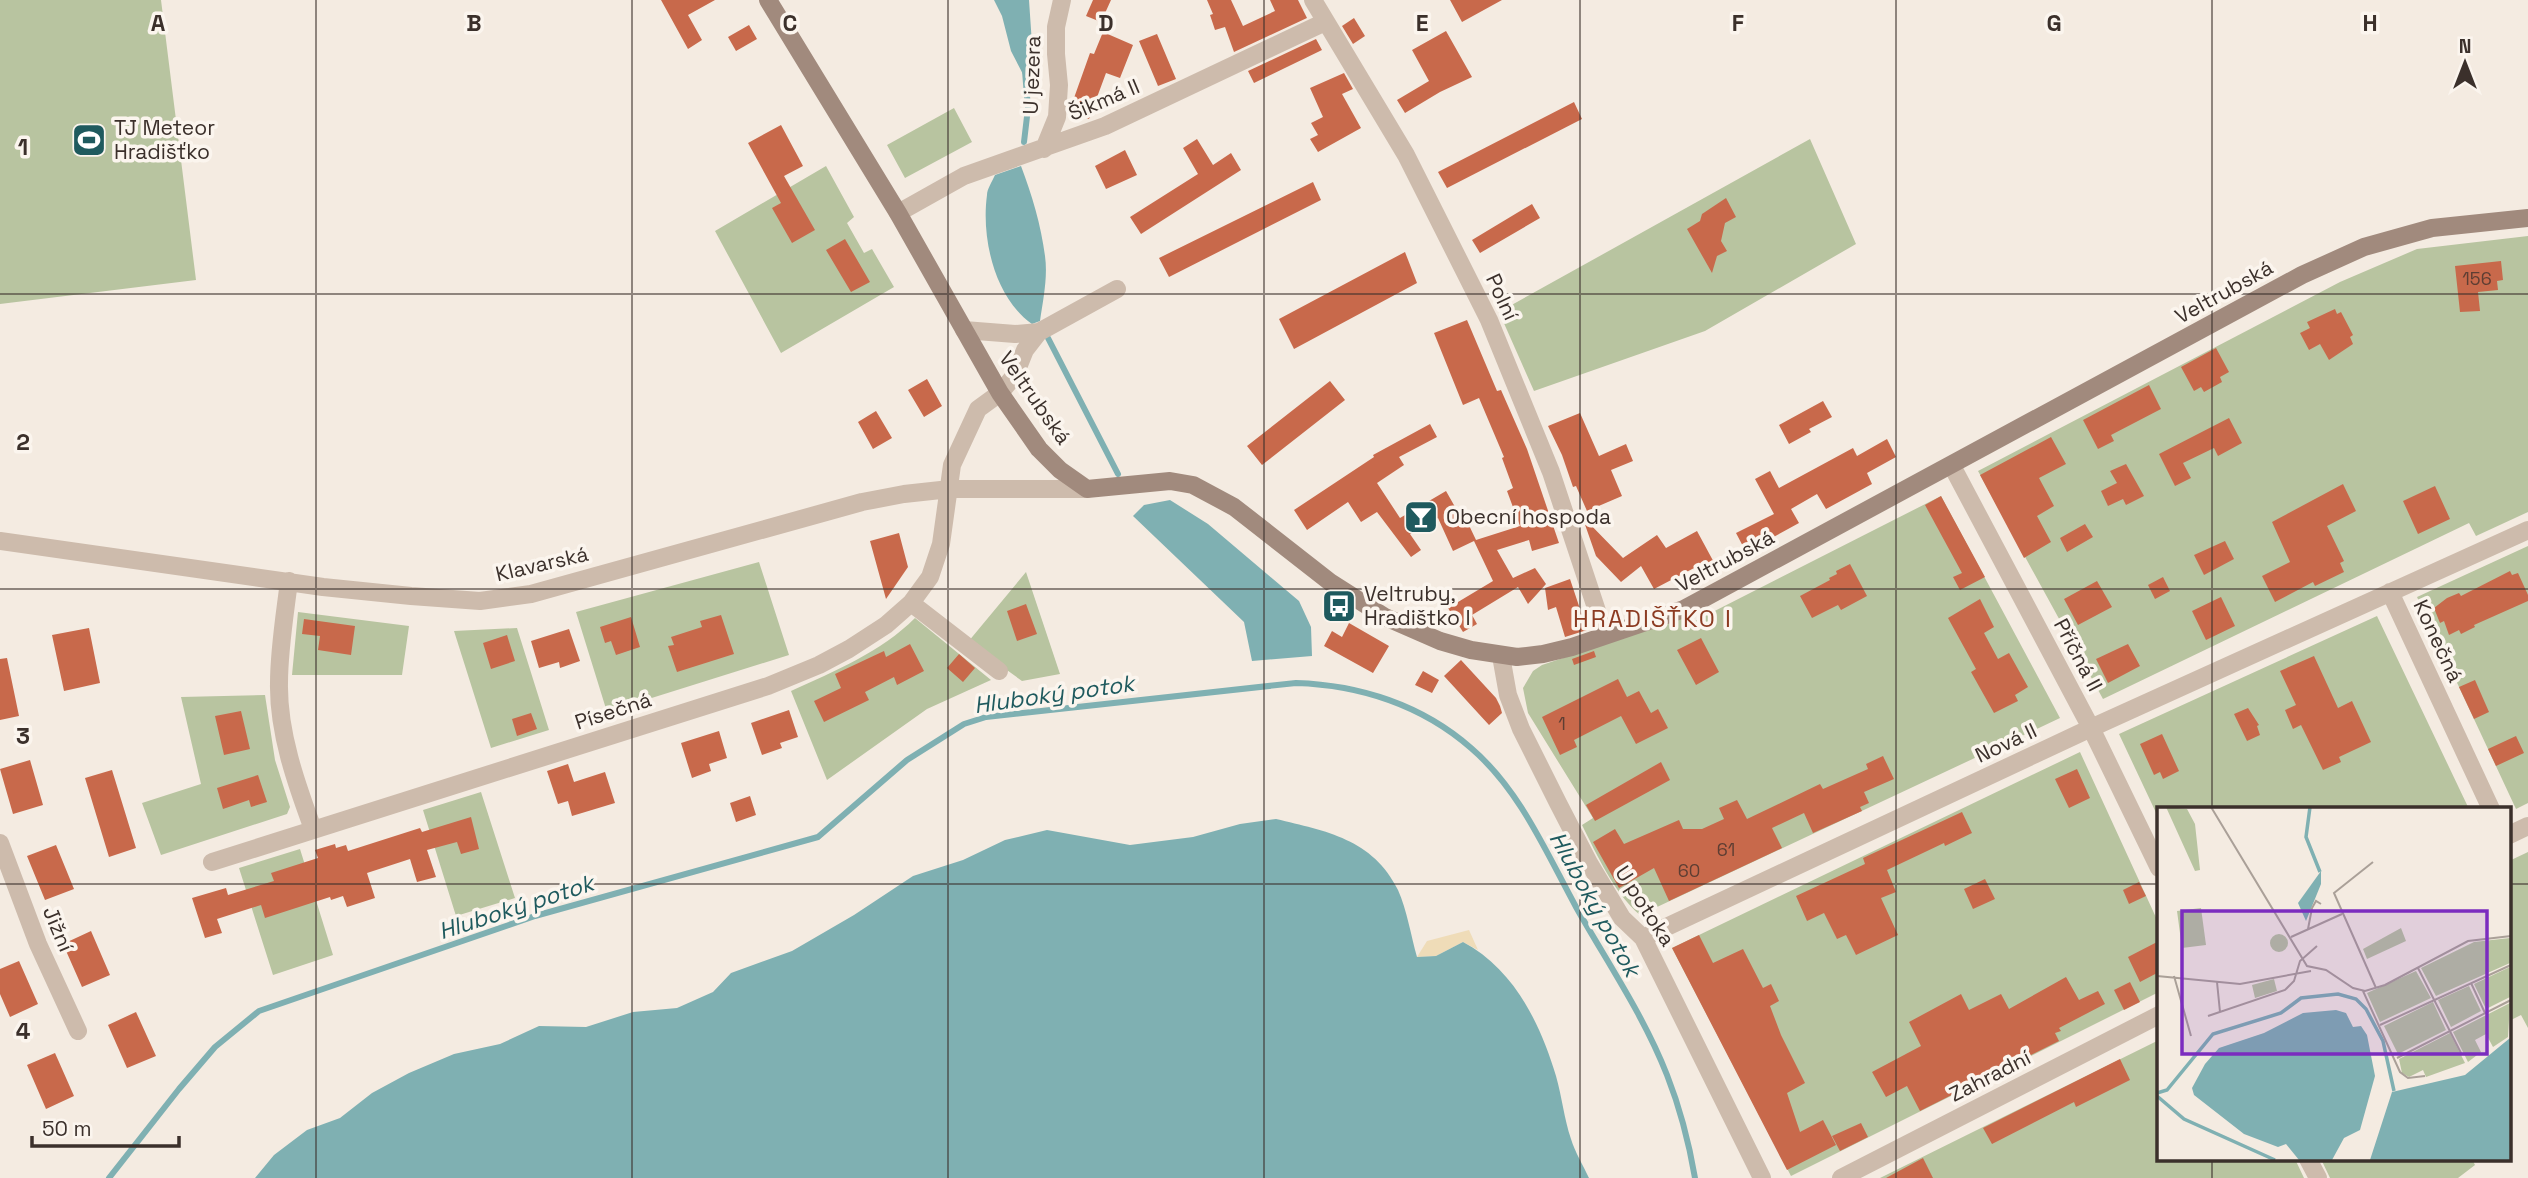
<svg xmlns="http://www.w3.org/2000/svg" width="2528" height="1178" font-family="'Space Grotesk',sans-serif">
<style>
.green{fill:#b8c4a0}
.sand{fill:#efdcb8}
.water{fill:#7fb0b2}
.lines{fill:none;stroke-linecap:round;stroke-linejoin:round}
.stream{stroke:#7fb0b2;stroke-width:6}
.building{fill:#c8694b}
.street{stroke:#cdbbac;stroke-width:18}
.secondary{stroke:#a18a7d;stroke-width:18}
.grid{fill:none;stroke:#3b302b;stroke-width:2;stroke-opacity:0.55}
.labels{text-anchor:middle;stroke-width:7;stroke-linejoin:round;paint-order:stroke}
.number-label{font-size:18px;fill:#5e3e33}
.street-label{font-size:21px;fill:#3b302b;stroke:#fbf5ee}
.poi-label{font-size:21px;fill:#3b302b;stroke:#fbf5ee;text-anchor:start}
.water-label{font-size:23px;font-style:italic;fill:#1f5a5e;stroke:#fbf5ee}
.quarter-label{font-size:24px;letter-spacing:2px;fill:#8c3b22;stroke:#fbf5ee}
.inset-river{fill:none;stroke:#7fb0b2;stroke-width:3.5}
.inset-road{fill:none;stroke:#aaa098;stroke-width:2}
.view{fill:#7b2cbf;fill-opacity:0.15;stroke:#7b2cbf;stroke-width:3.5}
.inset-edge{fill:none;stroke:#3b302b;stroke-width:3.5}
.grid-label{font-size:23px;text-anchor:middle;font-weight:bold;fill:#3b302b;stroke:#fbf5ee;stroke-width:7;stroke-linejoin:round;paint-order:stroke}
</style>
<rect width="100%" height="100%" fill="#f4ebe1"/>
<path class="green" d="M0 0H161L196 280 0 304Z
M954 108 972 142 905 178 887 145Z
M1810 139 1856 244 1705 331 1534 391 1499 312Z
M826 166 854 217 847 223 864 253 872 249 894 287 781 353 715 231Z
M2528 236V512L2476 536 2469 523 2103 699 1978 471 2340 282 2417 249Z
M1941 496 2060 718 1640 915C1614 893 1597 855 1582 825L1593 818 1528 713 1523 688 1533 671 1542 665 1689 616 1693 622Z
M2528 546V803L2516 809 2417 597Z
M759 562 789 655 607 712 576 612Z
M1026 572 1060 674 1022 681 968 642Z
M298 612 409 626 402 675H292Z
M2377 616 2469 809H2159V819L2119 734Z
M915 618 991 680 927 709 827 780 791 691C835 671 881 652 915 618Z
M517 628 549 730 491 748 454 631Z
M265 695 275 760 290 807 287 814 161 855 142 803 201 784 181 697Z
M2080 752 2159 924V992L1791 1176 1672 948Z
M481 792 515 898 456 916 423 810Z
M300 849 333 955 273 975 239 868Z
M2528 852V1028L2521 1015 2509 1021V861Z
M2159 1040V1159H2295L2304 1178H1880Z
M2321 1159H2472L2475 1165 2458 1178H2330Z"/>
<path class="sand" d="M1469 930 1478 950 1463 942 1436 956 1417 957 1427 941Z"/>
<path class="water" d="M994 0H1029L1033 59 1026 80 1011 51 1002 16Z
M1021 166C1032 195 1041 225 1045 256 1048 277 1043 300 1040 321L1032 324C995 298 981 239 987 195 987 189 992 182 995 175Z
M1170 500 1208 524 1299 601 1311 627 1312 656 1252 661 1244 622 1133 516 1144 505Z
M1276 819C1326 831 1373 839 1398 890 1407 910 1411 936 1417 957L1436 956 1463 942C1514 969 1540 1023 1556 1076 1562 1097 1564 1118 1571 1139 1575 1152 1583 1165 1589 1178H255L274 1155 307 1130 340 1118 372 1093 409 1073 454 1054 500 1044 539 1026 586 1027 633 1012 677 1008 713 992 731 973 792 951 854 915 913 876 963 860 1005 840 1047 830 1130 845 1193 837 1240 824Z"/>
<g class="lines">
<path class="stream" d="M1024 142 1028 108 1025 71
M1048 338 1118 474
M109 1178 179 1089 215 1047 259 1011 535 916 818 837 907 760 964 724 986 717 1296 683C1360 685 1422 705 1471 748 1520 790 1546 852 1576 907 1607 962 1644 1016 1667 1075 1680 1108 1689 1143 1695 1178"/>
</g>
<path class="building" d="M661 0H715L688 15 702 40 688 49Z
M1093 0H1111L1101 22 1086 16Z
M1207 0H1231L1243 26 1275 11 1270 0H1298L1307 18 1234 52 1225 27 1215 30 1210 15 1213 14Z
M1450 0H1502L1462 22Z
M1354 18 1365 36 1353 44 1342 26Z
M749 25 757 39 736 51 728 37Z
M1446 31 1472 77 1440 92 1405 113 1397 100 1429 81 1412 50Z
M1103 32 1133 45 1120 78 1106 73 1089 119 1069 112 1090 53 1094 54Z
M1157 34 1176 79 1158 86 1139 41Z
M1316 39 1322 50 1254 83 1248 71Z
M1344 73 1353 89 1342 94 1361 128 1318 152 1310 139 1318 135 1311 123 1323 117 1310 88Z
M1574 102 1582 119 1447 188 1438 172Z
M781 125 803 166 784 176 815 230 792 243 772 208 781 203 748 143Z
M1197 139 1213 165 1231 153 1241 170 1141 234 1130 217 1198 174 1183 148Z
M1125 150 1137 175 1106 189 1095 166Z
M1313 182 1321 200 1169 277 1159 258Z
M1726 198 1736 217 1725 223 1721 241 1727 251 1717 256 1712 273 1687 229 1700 221 1702 214Z
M1532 204 1540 218 1480 253 1472 240Z
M845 239 870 282 851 292 826 250Z
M1405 252 1417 283 1294 349 1279 319Z
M2501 261 2503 280 2497 281 2498 290 2478 292 2480 311 2460 312 2455 266Z
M2335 309 2337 314 2341 312 2353 335 2350 337 2353 344 2329 360 2320 344 2309 350 2300 333 2310 328 2307 322Z
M1467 320 1497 391 1501 390 1527 449 1559 543 1532 551 1529 540 1497 550 1513 578 1535 568 1546 584 1528 604 1518 587 1472 615 1477 624 1463 632 1448 608 1493 581 1474 541 1453 551 1438 518 1410 534 1421 550 1411 557 1377 512 1361 522 1348 502 1307 530 1294 510 1374 457 1373 455 1430 424 1437 437 1399 457 1404 465 1377 483 1400 518 1446 491 1463 521 1466 519 1476 540 1520 526 1507 491 1513 488 1502 458 1504 457 1479 398 1463 405 1434 333Z
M2216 348 2229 372 2220 377 2222 382 2204 392 2201 387 2194 391 2181 367Z
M927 379 942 406 924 417 908 390Z
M1330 381 1345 400 1262 465 1247 446Z
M2149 385 2161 409 2111 435 2114 441 2098 449 2083 420Z
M1823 401 1832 417 1809 429 1811 432 1789 444 1779 425Z
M876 411 892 438 873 449 858 422Z
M1580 413 1599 456 1626 444 1633 461 1611 470 1622 496 1587 511 1576 486 1573 487 1562 455 1548 426Z
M2229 418 2242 443 2218 456 2214 448 2183 463 2191 478 2175 486 2159 454Z
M2051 437 2066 464 2039 478 2054 506 2037 516 2051 542 2024 558 1980 475Z
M1887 439 1896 457 1867 473 1872 484 1826 509 1817 494 1791 509 1799 523 1746 552 1736 533 1774 514 1755 479 1770 471 1779 488 1853 448 1857 456Z
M2126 464 2144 496 2126 505 2123 499 2108 506 2101 491 2117 483 2110 471Z
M2343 484 2356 511 2327 526 2344 561 2340 563 2344 572 2315 586 2313 582 2275 602 2262 576 2290 562 2272 522Z
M2435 486 2450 519 2418 534 2403 501Z
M1941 496 1985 577 1960 590 1953 577 1962 573 1925 505Z
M1582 516 1623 558 1657 535 1666 548 1697 531 1717 568 1701 576 1696 567 1654 589 1641 566 1621 582 1596 556Z
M2085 524 2093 537 2067 552 2060 538Z
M899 533 908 567 886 599 870 541Z
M2225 541 2234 559 2204 575 2194 555Z
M1850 564 1867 596 1841 610 1838 605 1812 618 1800 596 1830 580 1829 578 1837 574 1836 571Z
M2510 571 2512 575 2518 573 2528 595V601L2474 625 2475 627 2461 634 2459 630 2449 635 2444 621 2440 623 2434 608 2447 598 2459 593 2461 596Z
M2163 577 2170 591 2155 599 2148 585Z
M1570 579 1587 630 1565 637 1556 607 1548 610 1545 588Z
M2097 581 2112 607 2078 625 2064 599Z
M2221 597 2235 626 2206 640 2192 611Z
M1980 599 1994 627 1984 633 1998 659 2009 653 2028 687 2015 695 2018 701 1994 713 1971 672 1976 669 1948 618Z
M1026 604 1037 634 1017 641 1007 611Z
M721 615 734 654 677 672 668 646 674 645 671 637 702 627 700 621Z
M631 617 640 647 616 655 611 641 605 643 600 627Z
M304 619 355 626 351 655 318 650 320 636 302 634Z
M1349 623 1389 646 1373 673 1324 646 1332 631 1342 637Z
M89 628 100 683 64 691 52 635Z
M569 629 580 661 560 668 559 662 539 668 531 641Z
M507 635 515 661 491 669 483 643Z
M1701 638 1719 672 1696 685 1677 650Z
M910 644 924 671 897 685 894 677 865 692 869 700 824 722 814 701 841 688 835 674 884 651 886 657Z
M2128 644 2140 666 2108 683 2096 659Z
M1594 651 1596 657 1574 665 1572 659Z
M959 654 975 668 963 682 947 668Z
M2314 656 2338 708 2352 701 2371 742 2339 757 2341 762 2323 770 2301 725 2293 729 2285 710 2296 705 2280 671Z
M7 658 19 716 0 720V659Z
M1461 660 1496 698 1500 706 1502 713 1489 725 1444 676Z
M1423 671 1439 680 1432 693 1415 685Z
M1618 679 1627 697 1639 691 1651 713 1658 709 1668 728 1636 744 1621 716 1574 740 1577 747 1560 755 1542 717Z
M2475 680 2489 712 2474 719 2459 687Z
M2248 708 2259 725 2257 726 2260 735 2247 741 2234 714Z
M789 710 798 737 780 743 782 748 762 755 751 723Z
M241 711 250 749 224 755 215 716Z
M531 713 537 729 517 736 512 719Z
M719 731 727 758 709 764 711 771 692 778 681 743Z
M2162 734 2179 771 2163 779 2160 772 2154 775 2140 744Z
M2516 736 2524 753 2496 766 2488 749Z
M1883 756 1894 779 1864 792 1869 803 1860 807 1862 811 1813 833 1804 813 1772 828 1782 848 1669 901 1654 868 1619 888 1593 842 1615 829 1624 844 1679 820 1683 829H1702L1724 819 1719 808 1737 800 1747 819 1820 784 1823 789 1868 769 1866 764Z
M30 760 43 805 13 814 0 769Z
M1661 762 1670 780 1595 821 1586 805Z
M568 764 574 782 605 772 615 803 572 816 568 801 558 804 547 771Z
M2077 769 2090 798 2069 808 2055 779Z
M112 770 136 848 109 857 85 778Z
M258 775 267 802 251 807 249 800 223 809 217 788Z
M750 796 756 815 736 822 730 803Z
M1962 812 1972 833 1945 846 1944 843 1887 870 1896 892 1881 898 1898 935 1856 955 1846 935 1837 939 1824 913 1807 921 1796 896 1865 864 1863 858Z
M471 817 479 849 461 854 457 842 427 850 436 877 417 882 410 859 367 873 375 898 347 907 343 896 331 900 330 897 265 918 261 905 217 919 222 933 205 938 192 898 226 888 228 895 274 881 271 873 318 858 315 850 335 844 336 848 346 845 348 851 420 828 422 832Z
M56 845 74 889 45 900 27 856Z
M1985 879 1995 899 1973 909 1964 889Z
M2139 882 2146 896 2129 904 2123 890Z
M91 931 110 975 82 987 63 944Z
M1699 935 1713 963 1743 949 1763 988 1771 984 1779 1001 1770 1006 1781 1035 1805 1083 1787 1093 1800 1132 1823 1120 1836 1145 1787 1170 1672 948Z
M2159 941V972L2140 982 2128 957Z
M19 961 38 1004 10 1017 0 994V969Z
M2066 977 2079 1000 2098 991 2105 1004 2059 1028 2061 1031 2055 1033 2059 1041 1920 1111 1907 1086 1886 1097 1872 1072 1921 1046 1909 1022 1961 994 1969 1010 2001 994 2009 1009Z
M2130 982 2140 1002 2124 1010 2114 990Z
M136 1012 156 1056 127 1068 108 1025Z
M55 1053 74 1096 46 1109 27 1065Z
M2120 1059 2130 1080 2076 1107 2074 1102 1992 1144 1983 1128Z
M1861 1123 1868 1137 1840 1151 1832 1136Z
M1923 1158 1933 1178H1886Z"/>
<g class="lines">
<path class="street" d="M1313 0 1406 155 1489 320 1551 472 1605 635
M1044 149 1057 117 1059 85 1056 54V27L1062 0
M898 213 964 176 1105 126 1325 22
M964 330 1015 334 1039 332
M1952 466 2091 728 2159 868
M0 541 323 587 411 596 480 601 531 594 862 502 904 494 950 489H1087
M289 581C285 614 279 649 279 683 278 732 296 783 313 829
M2390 592 2491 809
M911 603 999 671
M1501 656 1508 695 1521 729 1558 803 1589 863 1622 918 1643 938 1762 1178
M2509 835 2528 826
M0 843 38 944 78 1031
M212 862 768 686 819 665 849 649 886 625 911 603 930 577 941 544 952 465 978 409 1000 393 1015 375 1025 350 1039 332 1117 289
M1643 938 2091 728 2528 530
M2308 1159 2318 1178
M1841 1178 2159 1015"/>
<path class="secondary" d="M768 0 898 213 1000 393 1039 449 1060 470 1087 489 1170 481 1193 485 1234 507 1330 582 1385 617 1440 641 1471 650 1517 657 1543 654 1572 647 1684 609 2302 275 2364 247 2432 228 2528 218"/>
</g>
<path class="grid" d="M316 0V1178M632 0V1178M948 0V1178M1264 0V1178M1580 0V1178M1896 0V1178M2212 0V809M0 294H2528M0 589H2528M0 884H2159M2509 884H2528M2212 1159V1178"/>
<defs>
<g id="stadium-square" transform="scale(1.75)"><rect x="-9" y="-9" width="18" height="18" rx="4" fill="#1f5a5e" stroke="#fbf5ee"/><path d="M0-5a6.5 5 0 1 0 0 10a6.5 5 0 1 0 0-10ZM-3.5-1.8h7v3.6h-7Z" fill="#fff"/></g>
<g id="bar-square" transform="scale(1.75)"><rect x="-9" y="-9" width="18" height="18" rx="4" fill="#1f5a5e" stroke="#fbf5ee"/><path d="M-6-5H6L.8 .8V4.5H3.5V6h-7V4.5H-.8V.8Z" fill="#fff"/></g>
<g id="bus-square" transform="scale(1.75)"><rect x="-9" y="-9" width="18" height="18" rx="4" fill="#1f5a5e" stroke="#fbf5ee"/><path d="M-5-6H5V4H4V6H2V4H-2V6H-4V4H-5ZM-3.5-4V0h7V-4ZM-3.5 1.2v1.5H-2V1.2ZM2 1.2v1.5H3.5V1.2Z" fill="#fff"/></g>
</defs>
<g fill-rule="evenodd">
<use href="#stadium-square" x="89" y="140"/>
<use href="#bar-square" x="1421" y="517"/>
<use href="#bus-square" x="1339" y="606"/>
</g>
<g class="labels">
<g class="number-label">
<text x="2477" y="285">156</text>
<text x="1562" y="730">1</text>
<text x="1726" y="856">61</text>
<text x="1689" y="877">60</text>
</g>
<g class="street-label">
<text transform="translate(1032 75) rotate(-88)" y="7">U jezera</text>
<text transform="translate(1104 100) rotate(-23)" y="7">Šikmá II</text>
<text transform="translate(2224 292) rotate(-29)" y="7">Veltrubská</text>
<text transform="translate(1502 297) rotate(65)" y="7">Polní</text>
<text transform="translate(1035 398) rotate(55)" y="7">Veltrubská</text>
<text transform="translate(1725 561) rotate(-28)" y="7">Veltrubská</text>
<text transform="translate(542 564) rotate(-13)" y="7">Klavarská</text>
<text transform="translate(2438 641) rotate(65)" y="7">Konečná</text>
<text transform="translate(2078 655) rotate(62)" y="7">Příčná II</text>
<text transform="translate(613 711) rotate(-18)" y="7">Písečná</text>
<text transform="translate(2006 743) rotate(-25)" y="7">Nová II</text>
<text transform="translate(1645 906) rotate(57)" y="7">U potoka</text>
<text transform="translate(58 929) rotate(67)" y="7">Jižní</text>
<text transform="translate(1990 1076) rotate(-27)" y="7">Zahradní</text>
</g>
<g class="poi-label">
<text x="114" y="135">TJ Meteor<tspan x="114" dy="24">Hradišťko</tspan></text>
<text x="1446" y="524">Obecní hospoda</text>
<text x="1364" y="601">Veltruby,<tspan x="1364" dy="24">Hradištko I</tspan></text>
</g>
<g class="water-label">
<text transform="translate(1054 694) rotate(-8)" y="8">Hluboký potok</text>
<text transform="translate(1595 904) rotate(61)" y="8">Hluboký potok</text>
<text transform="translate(516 907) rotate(-18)" y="8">Hluboký potok</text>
</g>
<g class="quarter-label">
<text x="1653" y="627">HRADIŠŤKO I</text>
</g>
</g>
<g transform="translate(2157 807)">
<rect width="354" height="354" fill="#f4ebe1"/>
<path d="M9 0 30 2 38 17 43 63 38 64ZM44 101 49 138 25 141 20 104ZM244 121 249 134 210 152 206 142ZM113 136a9 9 0 1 1 18 0a9 9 0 1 1-18 0ZM353 131V156L279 189 264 161 317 135ZM353 160V190L329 202 317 177ZM259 164 274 191 223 215 210 186ZM117 172 120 184 98 191 95 178ZM312 179 324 204 294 220 281 193ZM276 195 289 223 241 247 227 219ZM353 196 351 230 336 240 329 227 318 233 324 245 311 255 296 225ZM293 226 308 256 269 270 266 263 252 270 245 266 242 252Z" fill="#b8c4a0"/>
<path d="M164 64V77L149 114 141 96ZM179 203 189 206 196 220 204 219 210 228 218 269 203 323 187 331 175 353H142L129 337 121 340 87 327 37 288 35 281 48 257 62 241 107 226 146 206ZM353 231V353H213L235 285 308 268Z" fill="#7fb0b2"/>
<path class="inset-river" d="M153 0 149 30 163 65M0 286 10 283 56 227 124 206 144 191 181 187 199 192 209 202 226 234 237 284M0 289 27 312 118 353"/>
<path class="inset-road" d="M54 0 150 159 169 163 196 181 208 184 228 178 311 134 354 129M216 55 177 86 219 181M151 122 155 101 159 94 164 97M134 130 185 107M261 161 305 248M0 169 83 177 154 164M17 169 34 229M60 175 63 205M314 176 328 206M206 184 243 265 251 271 268 269M51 209 128 183 137 174 143 154 160 139M223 218 354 158M240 251 354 193"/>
<path class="view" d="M25 104H330V247H25Z"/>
<rect width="354" height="354" class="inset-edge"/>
</g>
<g class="grid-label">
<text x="158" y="31">A</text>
<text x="474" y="31">B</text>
<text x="790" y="31">C</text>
<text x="1106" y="31">D</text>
<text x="1422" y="31">E</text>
<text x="1738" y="31">F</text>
<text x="2054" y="31">G</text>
<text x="2370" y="31">H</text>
<text x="23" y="155">1</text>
<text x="23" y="450">2</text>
<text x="23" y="744">3</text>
<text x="23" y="1039">4</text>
</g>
<g transform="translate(2465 63)" stroke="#fbf5ee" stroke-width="5" paint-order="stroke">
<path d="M0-5L12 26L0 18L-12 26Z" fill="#3b302b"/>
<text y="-10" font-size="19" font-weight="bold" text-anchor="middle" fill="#3b302b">N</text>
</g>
<path d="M32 1136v10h147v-10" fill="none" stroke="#3b302b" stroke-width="3.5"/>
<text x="42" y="1136" font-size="21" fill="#3b302b" stroke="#fbf5ee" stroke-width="5" paint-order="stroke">50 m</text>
</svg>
